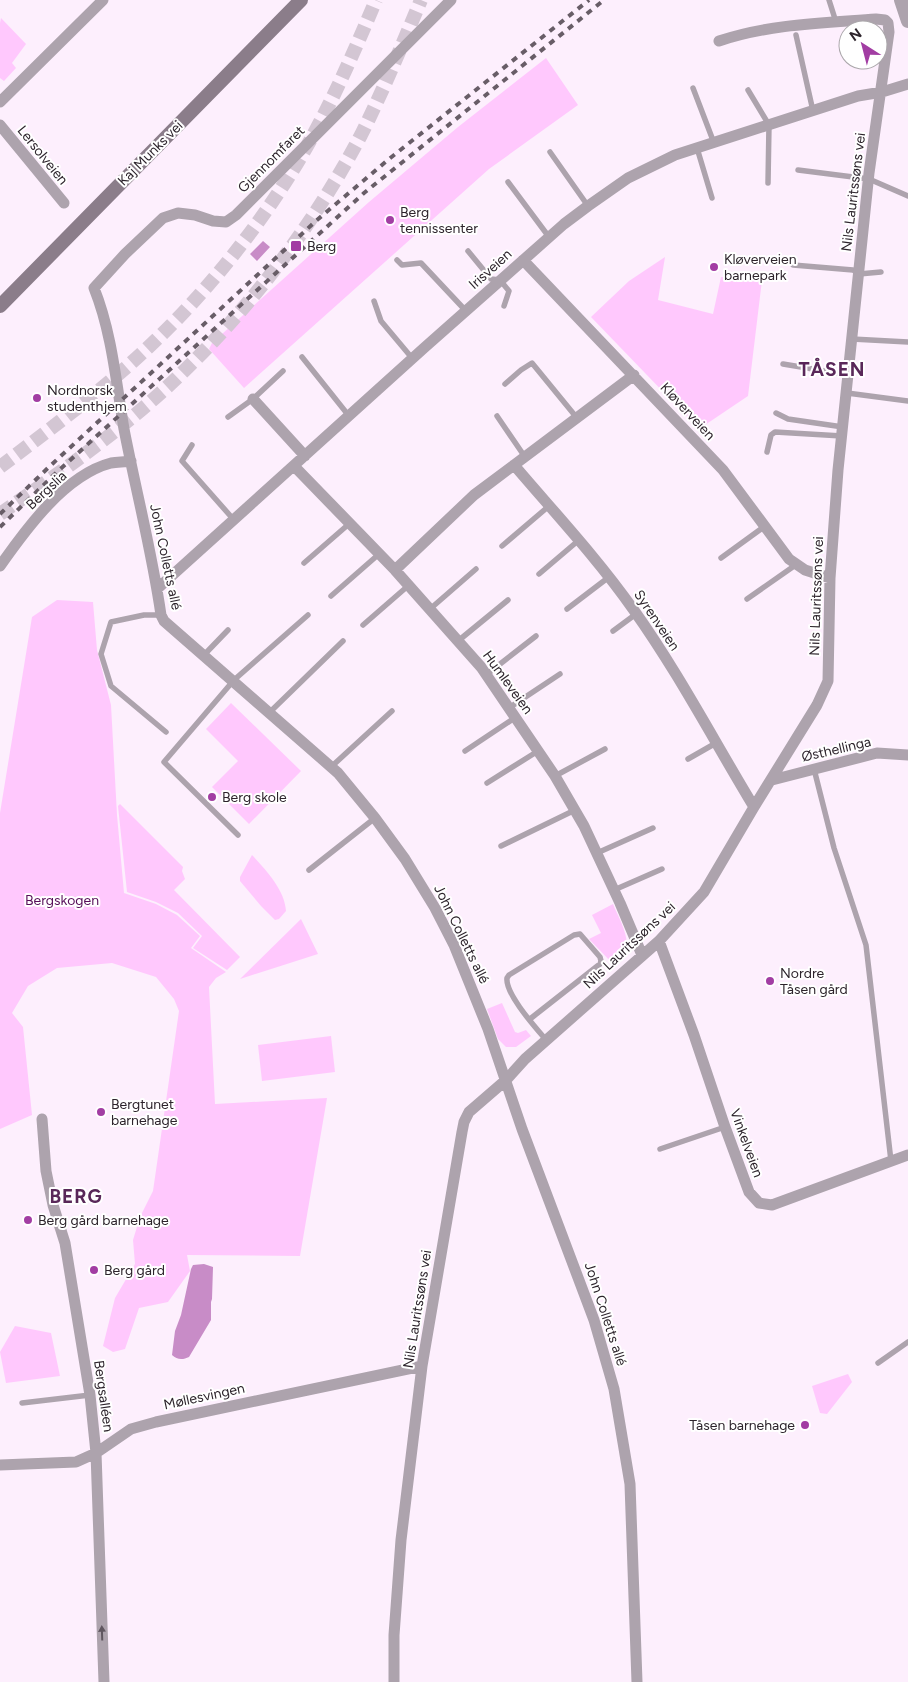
<svg xmlns="http://www.w3.org/2000/svg" width="908" height="1682" font-family="Figtree,sans-serif">
<style>
.green{fill:#ffc8fd}
.water{fill:#c88cc7}
.lines{fill:none;stroke-linecap:round;stroke-linejoin:round}
.trunk-tunnel{stroke:#d3c6d3;stroke-width:14;stroke-dasharray:14 7;stroke-linecap:butt}
.service{stroke:#ada3ad;stroke-width:5.5}
.minor{stroke:#ada3ad;stroke-width:11}
.tertiary{stroke:#ada3ad;stroke-width:14}
.secondary{stroke:#8b7d8a;stroke-width:14}
.rail{stroke:#685d67;stroke-width:4;stroke-dasharray:6 6;stroke-linecap:butt}
.oneway{fill:#605760}
.poi-dot{fill:#a23da3;stroke:#fff;stroke-width:2}
.labels{text-anchor:middle;stroke-width:4;stroke-linejoin:round;paint-order:stroke}
.street-label{font-size:14px;fill:#2d242c;stroke:#fff}
.poi-label{font-size:14px;fill:#2d242c;stroke:#fff;text-anchor:start}
.park-label{font-size:14px;fill:#570e59;stroke:#fff}
.district-label{font-size:19px;font-weight:bold;letter-spacing:1px;fill:#592859;stroke:#fff}
</style>
<rect width="100%" height="100%" fill="#fdeffd"/>
<path class="green" d="M1 18 26 44 12 63 16 68 4 81 0 78V23Z
M546 58 578 105 489 169 244 388 209 349 212 343 369 202 458 127Z
M665 257 658 300 713 314 721 277 762 280 748 396 699 429 591 317 629 281Z
M57 600 93 602 97 650 111 705 117 815 124 893 156 904 177 915 200 936 191 948 226 972 216 978 209 987 215 1104 327 1098 300 1256 187 1255 190 1271 168 1302 139 1308 125 1349 113 1352 103 1346 115 1298 135 1264 133 1240 140 1217 153 1191 179 1011 174 999 156 977 112 963 57 968 28 986 12 1013 23 1027 32 1115 0 1129V813L32 617Z
M231 703 301 771 249 824 212 787 238 761 206 729Z
M120 804 183 867 182 871 185 879 174 890 240 957 227 970 193 948 202 936 178 913 156 902 127 892 118 806Z
M252 855C266 870 285 890 286 911L279 919 275 920 261 906 240 881V877Z
M613 904C618 917 632 939 625 954 624 958 617 962 614 965L589 939 601 933 592 915Z
M301 919 318 954 240 979Z
M502 1003 515 1032 518 1033 526 1030 531 1036 516 1047H506L498 1039 487 1009Z
M331 1036 335 1072 262 1081 258 1045Z
M15 1326 51 1333 60 1376 6 1383 0 1352Z
M848 1374 852 1382 827 1414 820 1413 812 1386Z"/>
<path class="water" d="M263 241 270 247 257 261 250 254Z
M204 1264 213 1267 212 1299 211 1302V1320L189 1357C183 1360 177 1360 172 1355L175 1331 181 1315 191 1269 193 1265Z"/>
<g class="lines">
<path class="trunk-tunnel" d="M0 467C54 426 110 385 158 338 207 291 255 231 291 173 325 119 351 59 376 0
M0 514C64 470 129 425 185 370 255 302 316 221 361 135 383 91 402 45 421 0"/>
<path class="service" d="M829 0 836 22
M796 35 813 111
M693 88 714 143
M748 90 769 125 768 183
M697 148 712 198
M550 152 588 206
M798 170 869 179 908 196
M508 182 549 237
M468 251 491 279 500 280 509 291 504 306
M397 260 402 265 421 263 466 311
M793 265 853 270 859 274 881 272
M374 301 381 321 412 358
M852 339 908 342
M302 357 349 416
M783 364 849 375
M505 384 521 370 532 363 577 418
M847 393 908 401
M776 413 788 419 843 427
M497 416 525 457
M228 417 253 399 283 371
M192 445 182 461 234 520
M767 452 771 435 775 432 842 436
M502 546 549 506
M721 558 765 526
M304 563 350 523
M539 574 579 540
M331 596 379 554
M747 599 797 564
M430 609 476 569
M567 609 609 577
M161 615H144L111 622 101 654 111 686 166 732
M363 625 409 585
M613 631 636 614
M458 641 508 600
M203 656 228 630
M486 675 536 636
M509 708 560 674
M270 712 343 641
M465 751 516 717
M688 759 716 743
M331 767 392 711
M814 769 834 848 866 945 891 1161
M555 776 605 749
M487 783 538 751
M238 835 164 762 234 680 308 615
M501 846 575 810
M597 853 653 828
M309 870 375 818
M614 890 662 869
M530 1019 600 964 601 961 600 957 580 934 574 935 509 975 507 978C505 994 536 1028 547 1041
M660 1149 725 1127
M878 1363 908 1342
M22 1403 90 1395"/>
<path class="minor" d="M451 0 236 215 226 222 213 221 195 215 178 213 163 218 125 254 94 288C112 333 116 382 124 429 136 491 152 552 161 615L164 621 338 773 375 818 405 859 435 908 454 945 488 1029 522 1129 594 1320 614 1389 630 1484 637 1682
M0 102 103 0
M0 125 64 203
M523 260 723 470 789 559 805 570 830 578
M253 399 305 456
M514 465C554 512 597 558 633 609 678 672 714 741 754 807
M294 466 395 570 481 667 555 776 584 826 620 903 642 955
M0 566C26 529 65 475 111 463 118 462 125 462 131 461
M395 570 474 495 634 375
M157 589 424 348 564 224 588 206 628 178 675 155 858 96 882 92 908 84
M772 780 877 753 908 755
M659 941 694 1035 725 1127 749 1192 759 1203 772 1205 908 1155
M42 1119 46 1171 53 1205 65 1243 90 1395 96 1453 104 1682
M0 1465 76 1462 96 1453 131 1429 156 1422 422 1366
M394 1682V1635L401 1540 422 1366 462 1132 464 1122 469 1112 506 1080 525 1059 659 941 704 892 754 807 817 705 828 681 830 578 838 470 869 173 889 32 888 23 885 20 876 19C823 23 770 24 719 41"/>
<path class="tertiary" d="M901 0 908 21"/>
<path class="secondary" d="M0 306 301 0"/>
<path class="rail" d="M0 514 50 466 317 220 389 159 589 0
M0 527 56 473 364 193 604 0"/>
</g>
<defs><path id="oneway-solid" d="M-6-.8H1V-3.2L6.5 0L1 3.2V.8H-6Z" transform="scale(1.25)"/></defs>
<use class="oneway" href="#oneway-solid" transform="translate(102 1633) rotate(-92)"/>
<g class="poi-dot">
<circle cx="390" cy="220" r="5"/>
<rect x="290" y="240" width="12" height="12" rx="2.5"/>
<circle cx="714" cy="267" r="5"/>
<circle cx="37" cy="398" r="5"/>
<circle cx="212" cy="797" r="5"/>
<circle cx="770" cy="981" r="5"/>
<circle cx="101" cy="1112" r="5"/>
<circle cx="28" cy="1220" r="5"/>
<circle cx="94" cy="1270" r="5"/>
<circle cx="805" cy="1425" r="5"/>
</g>
<g class="labels">
<g class="street-label">
<text transform="translate(150 153) rotate(-45)" y="5">Kaj Munks vei</text>
<text transform="translate(43 155) rotate(51)" y="5">Lersolveien</text>
<text transform="translate(271 159) rotate(-45)" y="5">Gjennomfaret</text>
<text transform="translate(853 192) rotate(-83)" y="5">Nils Lauritssøns vei</text>
<text transform="translate(490 269) rotate(-42)" y="5">Irisveien</text>
<text transform="translate(688 411) rotate(47)" y="5">Kløverveien</text>
<text transform="translate(46 490) rotate(-43)" y="5">Bergslia</text>
<text transform="translate(166 557) rotate(78)" y="5">John Colletts allé</text>
<text transform="translate(816 596) rotate(-88)" y="5">Nils Lauritssøns vei</text>
<text transform="translate(657 620) rotate(56)" y="5">Syrenveien</text>
<text transform="translate(508 682) rotate(54)" y="5">Humleveien</text>
<text transform="translate(836 749) rotate(-13)" y="5">Østhellinga</text>
<text transform="translate(462 934) rotate(64)" y="5">John Colletts allé</text>
<text transform="translate(629 945) rotate(-43)" y="5">Nils Lauritssøns vei</text>
<text transform="translate(747 1143) rotate(70)" y="5">Vinkelveien</text>
<text transform="translate(417 1309) rotate(-81)" y="5">Nils Lauritssøns vei</text>
<text transform="translate(606 1314) rotate(72)" y="5">John Colletts allé</text>
<text transform="translate(104 1396) rotate(82)" y="5">Bergsalléen</text>
<text transform="translate(204 1396) rotate(-12)" y="5">Møllesvingen</text>
</g>
<g class="poi-label">
<text x="400" y="217">Berg<tspan x="400" dy="16">tennissenter</tspan></text>
<text x="307" y="251">Berg</text>
<text x="724" y="264">Kløverveien<tspan x="724" dy="16">barnepark</tspan></text>
<text x="47" y="395">Nordnorsk<tspan x="47" dy="16">studenthjem</tspan></text>
<text x="222" y="802">Berg skole</text>
<text x="780" y="978">Nordre<tspan x="780" dy="16">Tåsen gård</tspan></text>
<text x="111" y="1109">Bergtunet<tspan x="111" dy="16">barnehage</tspan></text>
<text x="38" y="1225">Berg gård barnehage</text>
<text x="104" y="1275">Berg gård</text>
<text x="795" y="1430" text-anchor="end">Tåsen barnehage</text>
</g>
<g class="park-label">
<text x="62" y="905">Bergskogen</text>
</g>
<g class="district-label">
<text x="832" y="376">TÅSEN</text>
<text x="76" y="1203">BERG</text>
</g>
</g>
<g transform="translate(863 45) rotate(324)"><circle r="24" fill="#ffffff" stroke="#aba7ab"/>
<path d="M0-4L9 19L0 12L-9 19Z" fill="#a23da3"/>
<text y="-8" font-size="14" font-weight="bold" text-anchor="middle" fill="#2d242c">N</text>
</g>
</svg>
